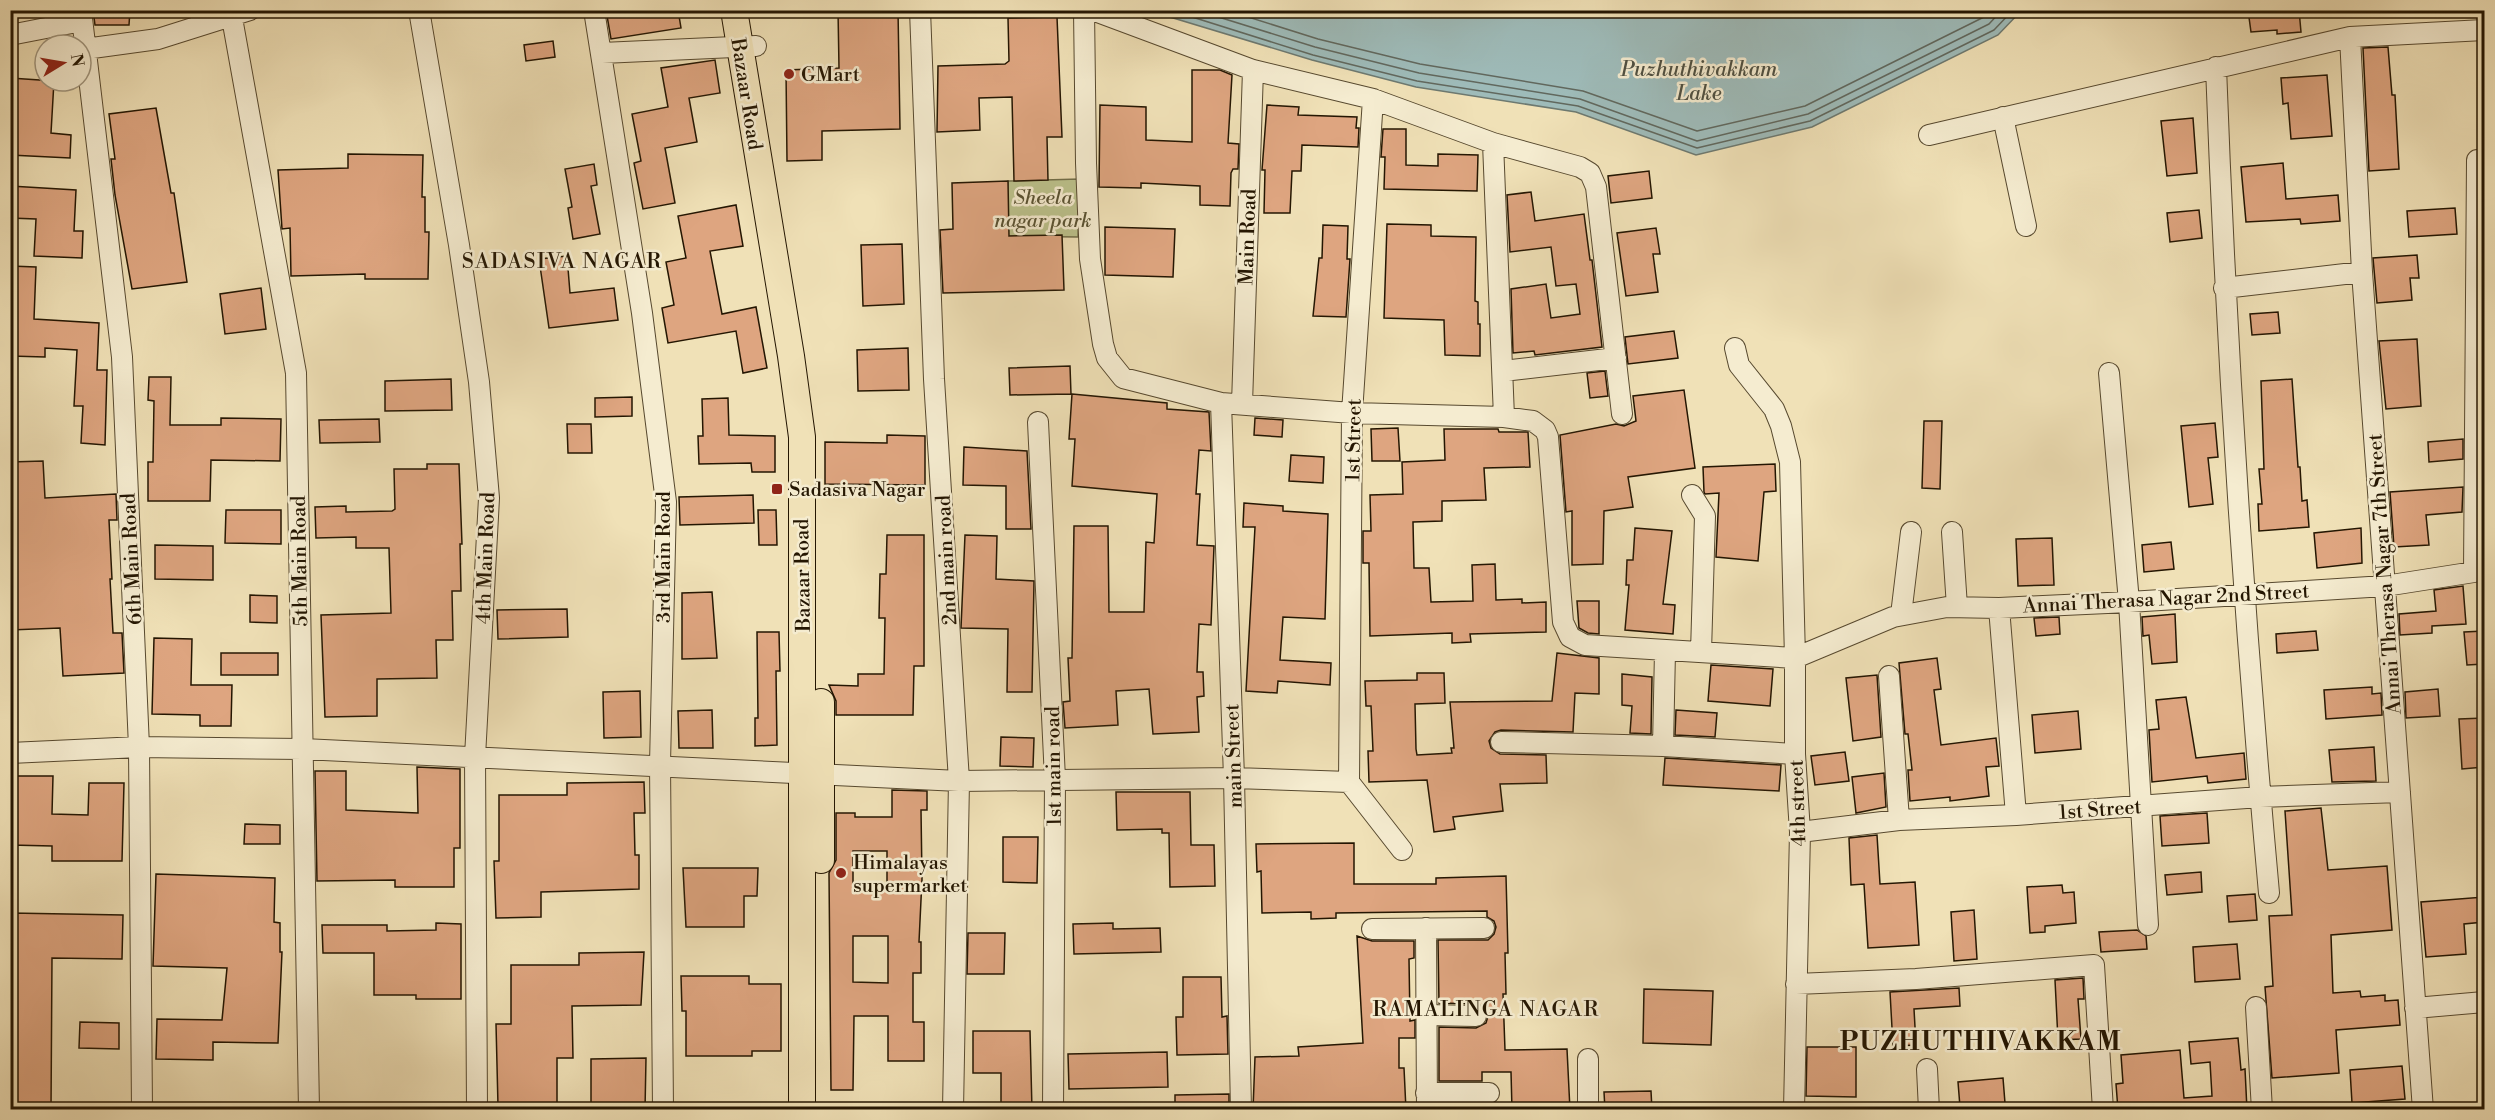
<svg xmlns="http://www.w3.org/2000/svg" width="2495" height="1120" font-family="'Libre Bodoni',serif">
<style>
.green{fill:#bcc28c;stroke:#706c47;stroke-width:1.5}
.water{fill:#9ebbb9;stroke:#6d7970;stroke-width:1.5}
.lines{fill:none;stroke-linecap:round;stroke-linejoin:round}
.shore{stroke:#61685e;stroke-width:1.5}
.building{fill:#dea580;stroke:#241602;stroke-width:1.5;fill-rule:evenodd}
.minor-casing{stroke:#57492f;stroke-width:22}
.major-casing{stroke:#241602;stroke-width:28}
.minor{stroke:#f5ecd0;stroke-width:20}
.major{stroke:#f0e1b7;stroke-width:26}
.poi-dot{fill:#8f2418;stroke:#f5ecd0;stroke-width:2}
.labels{text-anchor:middle;stroke-width:5;stroke-linejoin:round;paint-order:stroke}
.poi-label{font-size:20px;fill:#241602;stroke:#f5ecd0;text-anchor:start}
.street-label{font-size:20px;fill:#241602;stroke:#f5ecd0}
.park-label{font-size:20px;font-style:italic;fill:#595232;stroke:#f5ecd0}
.water-label{font-size:21px;font-style:italic;fill:#4f5042;stroke:#f5ecd0}
.neighbourhood-label{font-size:21px;letter-spacing:1.5px;fill:#241602;stroke:#f5ecd0}
.district-label{font-size:26px;font-weight:bold;letter-spacing:1.5px;fill:#241602;stroke:#f5ecd0}
</style>
<rect width="100%" height="100%" fill="#f0e1b7"/>
<filter id="stains"><feTurbulence type="fractalNoise" baseFrequency=".00333" numOctaves="4"/><feColorMatrix values="0 0 0 0 .2 0 0 0 0 .09 0 0 0 0 .02 0 0 0 .5 -.17"/></filter>
<radialGradient id="worn" r=".72"><stop offset=".6" stop-color="#630" stop-opacity="0"/><stop offset="1" stop-color="#630" stop-opacity=".3"/></radialGradient>
<path class="green" d="M1080 179 1078 237 1005 236 1008 181Z"/>
<path class="water" d="M1150 11H2021L1998 35 1812 127 1696 155 1576 112 1416 87 1312 60Z"/>
<g class="lines">
<path class="shore" d="M1170 10 1313 55 1417 81 1578 106 1697 148 1810 121 1994 30 2013 10
M1196 10 1315 47 1419 73 1580 99 1697 141 1808 114 1989 24 2002 10
M1226 10 1318 39 1420 64 1583 91 1697 131 1805 106 1984 17 1990 10"/>
</g>
<path class="building" d="M93 10H130L129 25H95Z
M606 10H678L681 28 611 39Z
M838 10H898L900 129 822 131V160L787 161 786 70 839 68Z
M2248 10H2299L2301 32 2277 34V30L2251 32Z
M1057 17 1062 137H1047L1048 180 1014 181 1012 97 979 98 980 130 937 132 938 66 1005 64 1009 61 1008 18Z
M553 41 555 57 526 61 524 45Z
M2388 47 2392 95H2395L2399 169 2369 171 2363 48Z
M715 60 720 93 689 98 697 142 665 148 675 203 643 209 634 163 641 161 632 114 668 107 661 68Z
M1192 70H1220L1232 75 1228 143 1239 144 1238 169H1233L1231 173 1230 206 1200 205V186L1141 183V188L1099 187 1100 105 1146 107V140L1192 142Z
M2327 75 2332 136 2291 139 2288 103 2283 104 2281 78Z
M10 78 54 81 51 133 71 135 70 158 10 155Z
M1267 105 1299 107 1298 115 1357 117 1356 128H1359L1358 147 1302 145 1301 171H1292L1290 213H1264L1265 170H1262Z
M156 108 171 193H174L187 282 132 289 115 195 111 159H115L109 114Z
M2193 118 2197 173 2167 176 2161 121Z
M1383 129H1406V165L1438 166V154L1478 155 1477 191 1384 189 1385 157H1381Z
M348 154 423 155 422 197H425V232H429L428 279H365V274L291 276 290 228 282 229 278 170 348 168Z
M2283 163 2286 199 2338 195 2340 221 2301 224 2300 219 2246 222 2241 167Z
M594 164 597 185 591 186 600 234 573 239 568 208 572 207 565 169Z
M1649 171 1652 198 1611 203 1608 176Z
M1008 181 1009 236 1062 235 1064 290 943 293 940 230 953 229 952 183Z
M10 186 76 190 74 231H83L82 258 34 256 36 219 10 218Z
M1531 192 1535 221 1584 214 1590 260H1592L1602 347 1535 355 1534 351 1513 353 1511 289 1546 284 1551 318 1580 314 1576 284 1556 286 1551 247 1510 252 1507 195Z
M736 205 743 246 710 251 722 314 756 307 767 368 743 373 736 331 668 343 662 308 674 305 666 262 686 258 678 216Z
M2455 208 2457 234 2409 237 2407 211Z
M2199 210 2202 238 2170 242 2167 213Z
M1387 224 1431 225V236L1476 237 1475 301 1478 302V324H1480V356L1445 355 1444 320 1384 318Z
M1323 225 1348 226 1347 259H1350L1346 317 1313 316 1319 258H1322Z
M1105 227 1175 229 1173 277 1105 275Z
M1656 228 1660 254H1653L1658 292 1626 296 1617 233Z
M902 244 904 304 863 306 861 245Z
M2417 255 2419 278H2410L2412 300 2377 303 2373 258Z
M567 256 570 293 614 288 618 320 549 328 539 259Z
M10 266 36 267 34 319 99 323 97 370H107L105 445 81 443 83 406H74L77 350 45 348V357L10 356Z
M261 288 266 329 225 334 220 294Z
M2278 312 2280 333 2252 335 2250 314Z
M1674 331 1678 358 1628 364 1625 337Z
M2417 339 2421 406 2386 409 2379 341Z
M908 348 909 390 858 391 857 350Z
M1070 366 1071 394 1010 395 1009 368Z
M1605 371 1608 396 1590 398 1587 373Z
M149 377H171L170 425H221V418L281 419 280 461 211 460 210 501H148V462H153L154 401 148 400Z
M451 379 452 410 385 411V381Z
M2292 379 2298 467H2300L2302 501 2307 500 2309 527 2259 531 2258 504H2262L2259 469H2264L2261 381Z
M1684 390 1695 468 1628 477 1633 507 1604 511 1603 564 1572 565V511L1566 512 1560 435 1616 424 1624 426 1636 421 1633 396Z
M1072 394 1167 403V409L1209 412 1211 451 1199 450 1196 494H1200L1197 545 1214 546 1211 625 1199 624 1197 672H1203L1204 696 1197 697 1199 732 1153 734 1149 689 1116 691 1118 725 1065 728 1063 702 1070 701 1068 658H1072L1074 526H1108L1109 612H1144L1146 542 1154 543 1157 494 1072 486 1075 439H1069Z
M632 397V416L595 417V398Z
M728 398 729 435 775 436V472H752L751 463 699 464 698 436H703L702 399Z
M1255 418 1283 420 1282 437 1254 435Z
M379 419 380 442 320 443 319 420Z
M1924 421H1942L1940 489 1922 488Z
M2215 423 2218 457 2208 458 2213 504 2189 507 2181 426Z
M567 424H591L592 453H568Z
M1398 428 1400 461H1372L1371 429Z
M1444 429H1498L1499 432H1528L1530 467 1484 468 1486 500 1442 501V521L1413 522 1414 568H1429L1431 602 1473 601 1472 565 1495 564 1496 600 1522 599V603L1546 602V632L1470 634 1471 642 1452 643V633L1370 636 1369 563H1363V531H1371L1370 495 1403 494 1402 462 1445 460Z
M887 435 925 436V485L825 484V442L887 443Z
M2463 439V459L2429 462 2428 442Z
M964 447 1027 451 1031 529H1006V486L963 485Z
M1291 455 1324 457 1323 483 1289 481Z
M43 461 45 498 116 494 117 520H109L112 579H110L113 633H122L124 673 63 676 60 628 10 630V462Z
M427 464H459L462 544H460L461 591H452L453 640H436L437 678 377 679V716L325 717 321 615 391 613 389 548H356V537L316 538 315 507 346 506V512L392 511 395 509 394 469H427Z
M1775 464 1776 491 1764 492 1758 561 1716 557 1719 493 1705 494 1704 492 1703 467Z
M2463 487 2462 512 2426 515 2429 545 2394 547 2390 492Z
M753 495 754 523 680 525 679 497Z
M1244 503 1283 506V511L1328 514 1325 619 1283 617 1280 660 1331 663 1330 685 1278 681 1277 693 1246 691 1255 527H1243Z
M226 510H281V544L225 543Z
M758 510H776L777 545H759Z
M1635 528 1672 531 1663 604 1675 605 1673 634 1625 630 1629 585H1626L1627 560H1633Z
M2361 528 2362 563 2317 568 2314 533Z
M887 535H924V666H914L913 715H836V701L829 685 858 686V674H884L885 618H879L880 574H886Z
M965 535 997 536 996 579 1034 581 1032 692H1007L1008 629 961 628Z
M2052 538 2054 585 2018 586 2016 539Z
M2171 542 2174 569 2144 572 2142 545Z
M155 545 213 546V580L155 579Z
M2463 586 2466 624 2432 626V633L2400 635 2399 614 2436 611 2434 590Z
M712 592 717 658 682 659V593Z
M250 595 277 596V623L250 622Z
M1577 601H1599V634L1588 633 1579 628Z
M567 609 568 637 498 639 497 610Z
M2175 614 2177 662 2152 664 2149 635 2143 636 2142 617Z
M2059 617 2060 634 2036 636 2034 618Z
M2316 631 2318 650 2277 653 2276 634Z
M2484 631V664L2467 665 2464 632Z
M757 632H779L780 671H776L777 745 755 746V718H758Z
M154 638 192 639 191 685H232L231 726H200V715L152 714Z
M221 653H278V675H221Z
M1557 653 1599 658V694L1575 693 1573 732 1501 730 1495 732 1489 741 1491 748 1500 754 1546 755 1547 783 1500 784 1503 811 1453 817 1455 829 1434 832 1427 780 1369 782 1368 751H1373L1371 706H1366L1365 681 1417 680V673H1444L1445 703 1415 704 1416 749 1417 755 1452 753 1451 748H1454L1450 702 1552 701Z
M1937 658 1941 689 1934 690 1941 745 1996 738 1999 766 1986 767 1989 796 1950 801V797L1910 801 1908 770H1912L1908 734H1905L1899 663Z
M1711 665 1773 669 1770 706 1708 701Z
M1622 674 1652 677 1651 734 1630 733 1632 706 1622 705Z
M1877 675 1881 737 1853 741 1846 678Z
M2372 687V694L2381 693 2382 715 2326 719 2324 690Z
M2438 689 2440 716 2406 718 2405 692Z
M640 691 641 737 604 738 603 692Z
M2186 697 2196 758 2244 753 2246 779 2208 783 2207 776 2152 782 2149 730 2159 729 2156 700Z
M712 710 713 748H679L678 711Z
M1676 710 1717 713 1715 737 1675 735Z
M2078 711 2081 749 2035 753 2032 715Z
M2484 718V767L2462 769 2459 719Z
M1001 737 1034 738 1033 767 1000 766Z
M2374 747 2376 781 2332 782 2329 750Z
M1845 752 1849 781 1815 785 1811 756Z
M1665 758 1781 765 1779 791 1663 785Z
M417 767 460 769V848H454V887H395V880L317 881 315 771H346V810L418 813Z
M1884 773 1886 807 1856 813 1852 777Z
M10 776H53L52 814 88 815 89 783H124L122 861H52V846L10 845Z
M644 782 645 813H634L635 855H639V889L541 892V917L496 918 494 861H499V795H567V783Z
M892 790 927 791V810H921L922 879 919 942H921V973H913V1022H924V1061H888V1016H854L853 1090H831L829 873 836 860V813H855V817H892ZM853 851H887V886L853 885ZM853 936H888V983L853 982Z
M1116 792H1190L1191 845H1214L1215 886 1170 887 1169 833H1162V829L1117 830Z
M2321 808 2328 870 2387 866 2392 930 2331 935 2333 993 2360 991 2361 997 2385 995V1001L2398 1000 2400 1025 2336 1030 2339 1073 2272 1078 2265 987 2273 986 2269 916 2292 915 2285 811Z
M2207 813 2209 843 2162 846 2160 816Z
M245 824 280 825V844H244Z
M1877 835 1880 884 1915 882 1919 945 1868 948 1864 884 1851 885 1849 838Z
M1003 837H1038L1037 883 1003 882Z
M1354 843V884H1436V878L1506 876 1508 953H1505L1506 994H1503L1505 1050 1567 1049 1570 1110H1512L1511 1072H1482V1081H1439V1027L1476 1028 1486 1023 1488 1016 1483 1006 1477 1004 1439 1003 1438 940H1488L1494 934 1496 927 1494 921 1487 917V911L1336 913V918L1311 919V912L1262 913 1261 871 1257 872 1256 844Z
M683 868H758L757 896H744V927H686Z
M2201 872 2202 892 2167 895 2165 875Z
M156 874 275 878 274 922 280 923V952H282L278 1043 213 1042V1060L156 1059 157 1019 222 1020 227 968 153 966Z
M2062 885 2063 893 2074 892 2076 923 2045 926V932L2030 933 2027 887Z
M2255 894 2257 920 2229 922 2227 896Z
M2484 897V922L2464 924 2466 954 2426 957 2421 902Z
M1974 910 1977 959 1954 961 1951 912Z
M10 913 123 915 122 959 52 958 51 1110H10Z
M436 923 461 924V999H416V995H374V953H323L322 925H387V931L436 930Z
M1113 923V929L1160 928 1161 952 1074 954 1073 924Z
M2137 930 2146 936 2147 949 2101 952 2099 932Z
M968 933H1005L1004 974H967Z
M1357 936 1372 941H1414V958L1409 959 1410 1021 1415 1020V1038H1399V1068H1404L1406 1110H1253L1255 1057 1299 1056 1298 1047 1363 1043Z
M2237 944 2240 979 2195 982 2193 947Z
M644 952 641 1005 572 1006 573 1058H557V1106H498L496 1024H511V965H579V953Z
M681 976H749V984H781V1051H752V1056H686V1011H682Z
M1183 977H1221L1222 1017 1227 1016 1228 1054 1177 1055 1176 1017H1183Z
M2083 978 2084 999H2078L2081 1039 2058 1040 2055 980Z
M1959 988 1960 1006 1914 1009 1916 1045 1893 1046 1890 992Z
M1644 989 1713 991 1711 1045 1643 1043Z
M80 1022 119 1023V1049L79 1048Z
M973 1031H1030L1032 1110H1001V1073H973Z
M2238 1038 2241 1070 2245 1069 2247 1110H2118L2116 1084 2123 1083 2121 1055 2180 1050 2184 1098 2212 1096 2210 1062 2191 1064 2189 1042Z
M1807 1047H1856V1097L1806 1096Z
M1167 1052 1168 1087 1069 1089 1068 1054Z
M646 1058 645 1110H591V1059Z
M2402 1066 2405 1099 2352 1103 2350 1070Z
M2003 1078 2005 1103 1960 1107 1958 1082Z
M1651 1091 1652 1110H1605L1604 1092Z
M1229 1094V1110H1175V1095Z
M1439 1105H1482V1110H1439Z"/>
<g class="lines">
<g class="minor-casing">
<path id="minor" d="M81 10 122 357 139 747 142 1110
M419 10 459 245 479 382 489 498 475 757 477 1110
M594 10 642 313 666 502 660 764 663 1110
M920 10 934 379 959 781 953 1110
M1084 10 1086 163 1090 259 1103 344 1107 358 1123 378 1221 403 1352 413 1504 417 1533 421 1545 430 1548 437 1563 622 1570 637 1585 645 1795 658 1790 462 1781 426 1774 409 1739 365 1735 348
M1092 10 1253 70 1373 99 1493 143 1580 167 1590 173 1596 187 1622 414
M232 18 296 373 309 1110
M10 35 82 21
M2350 37 2362 272 2423 1110
M85 49 158 39 250 10
M602 53 756 46
M2216 67C2226 343 2244 618 2269 893
M2003 117 2026 226
M1929 135 2350 37 2484 30
M1493 143 1504 417
M2224 288 2362 272
M1503 371 1616 358
M2109 373 2129 602 2148 925
M1221 403 1234 778 1241 1110
M1242 404 1253 70
M1038 422 1055 779 1053 1110
M1692 495 1705 516 1701 652
M1952 532 1957 607
M1999 608 2016 815
M1901 615 1911 532
M1889 676 1899 820
M1501 742 1663 746 1795 754
M1663 746 1665 651
M10 753 139 747 303 749 959 781 1234 778 1349 782
M1349 782 1352 413 1373 99
M1349 782 1402 850
M1800 832 1899 820 2016 815 2260 797 2400 792
M1426 928 1427 1110
M1372 929 1484 928
M1796 984 1916 979 2094 965 2103 1110
M2256 1007 2262 1110
M2415 1008 2484 1002
M1426 1015 1476 1016
M1588 1059V1110
M1927 1069 1929 1110
M1426 1093H1489
M1794 1110 1800 832 1795 754V658L1893 617 1947 607 1999 608 2129 602 2385 586 2474 572 2477 160"/>
</g>
<g class="major-casing">
<path id="major" d="M734 10 791 356 802 437V1110
M821 702V860"/>
</g>
<use href="#minor" class="minor"/>
<use href="#major" class="major"/>
</g>
<g class="poi-dot">
<circle cx="789" cy="74" r="6"/>
<rect x="771" y="483" width="12" height="12" rx="3"/>
<circle cx="841" cy="873" r="6"/>
</g>
<g class="labels">
<g class="poi-label">
<text x="801" y="81">GMart</text>
<text x="789" y="496">Sadasiva Nagar</text>
<text x="853" y="869">Himalayas<tspan x="853" dy="23">supermarket</tspan></text>
</g>
<g class="street-label">
<text transform="translate(747 94) rotate(81)" y="7">Bazaar Road</text>
<text transform="translate(1247 237) rotate(-88)" y="7">Main Road</text>
<text transform="translate(1353 440) rotate(-89)" y="7">1st Street</text>
<text transform="translate(663 557) rotate(-90)" y="7">3rd Main Road</text>
<text transform="translate(485 558) rotate(-88)" y="7">4th Main Road</text>
<text transform="translate(131 559) rotate(-93)" y="7">6th Main Road</text>
<text transform="translate(946 560) rotate(-93)" y="7">2nd main road</text>
<text transform="translate(299 561) rotate(-91)" y="7">5th Main Road</text>
<text transform="translate(2384 574) rotate(-94)" y="7">Annai Therasa Nagar 7th Street</text>
<text transform="translate(802 575) rotate(-91)" y="7">Bazaar Road</text>
<text transform="translate(2166 598) rotate(-3)" y="7">Annai Therasa Nagar 2nd Street</text>
<text transform="translate(1233 756) rotate(-92)" y="7">main Street</text>
<text transform="translate(1053 766) rotate(-91)" y="7">1st main road</text>
<text transform="translate(1797 803) rotate(-92)" y="7">4th street</text>
<text transform="translate(2100 809) rotate(-4)" y="7">1st Street</text>
</g>
<g class="park-label">
<text x="1043" y="204">Sheela<tspan x="1043" dy="23">nagar park</tspan></text>
</g>
<g class="water-label">
<text x="1699" y="76">Puzhuthivakkam<tspan x="1699" dy="24">Lake</tspan></text>
</g>
<g class="neighbourhood-label">
<text x="562" y="268">SADASIVA NAGAR</text>
<text x="1486" y="1016">RAMALINGA NAGAR</text>
</g>
<g class="district-label">
<text x="1981" y="1050">PUZHUTHIVAKKAM</text>
</g>
</g>
<rect width="2495" height="1120" fill="none" stroke="#f0e1b7" stroke-width="36"/>
<rect x="12" y="12" width="2471" height="1096" fill="none" stroke="#241602" stroke-width="3"/>
<rect x="18" y="18" width="2459" height="1084" fill="none" stroke="#241602" stroke-width="1.5"/>
<g transform="translate(63 63) rotate(79)"><circle r="28" fill="#f5ecd0" stroke="#a1967e" stroke-width="1.5"/>
<path d="M0-4.5L10 22L0 15L-10 22Z" fill="#8f2418"/>
<text y="-9" font-size="16" font-weight="bold" text-anchor="middle" fill="#241602">N</text>
</g>
<rect width="100%" height="100%" filter="url(#stains)"/>
<rect width="100%" height="100%" fill="url(#worn)"/>
</svg>
